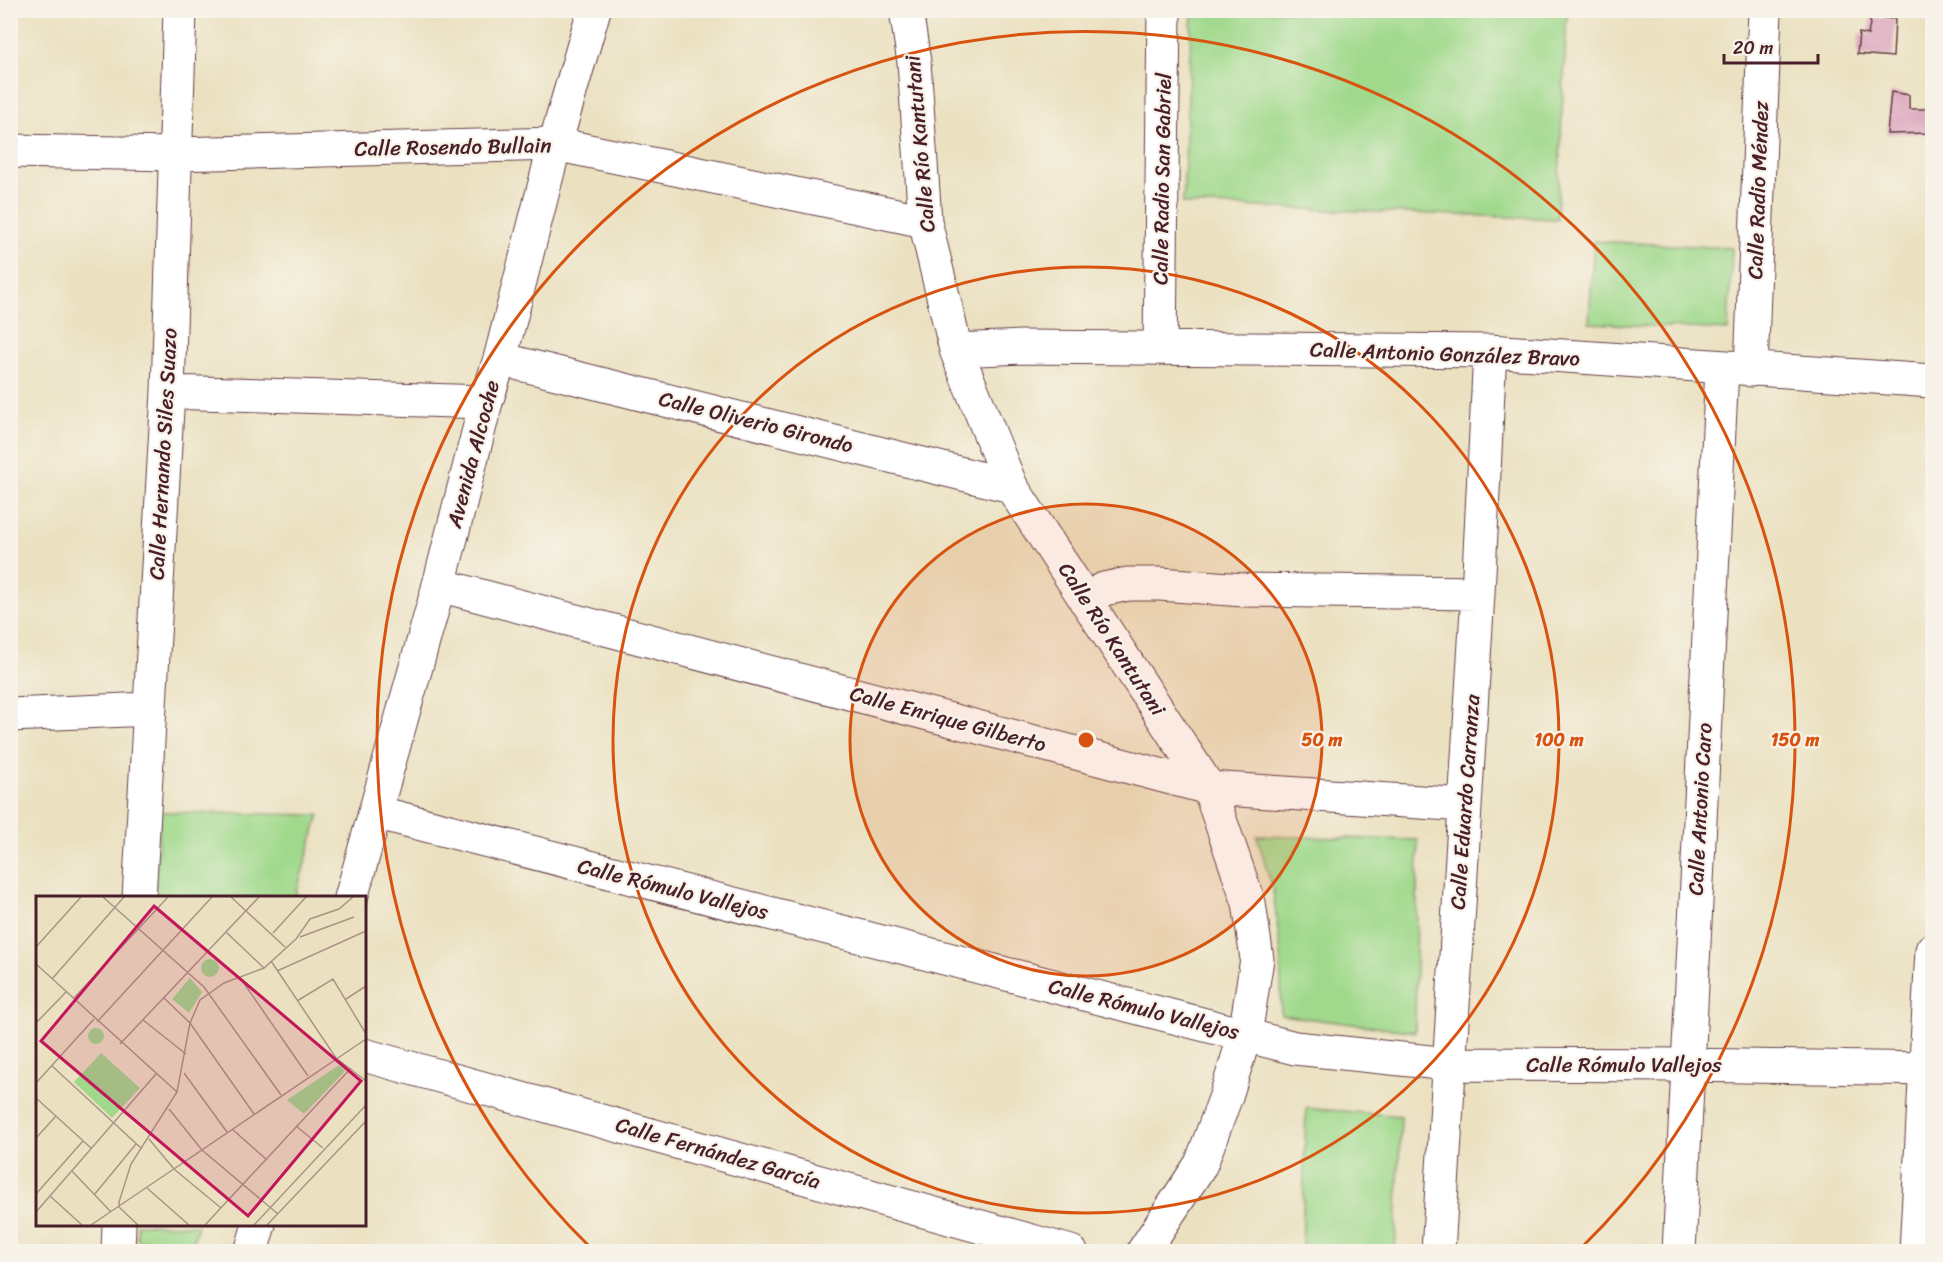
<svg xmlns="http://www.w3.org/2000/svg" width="1943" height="1262" font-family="Sriracha,sans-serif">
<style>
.green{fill:#a0d98c;stroke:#757c5c;stroke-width:1.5}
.building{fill:#daa0bb}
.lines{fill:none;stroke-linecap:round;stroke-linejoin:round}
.minor-casing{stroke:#623c42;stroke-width:35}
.tertiary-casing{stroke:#623c42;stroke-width:35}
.minor{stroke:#fff;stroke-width:33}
.tertiary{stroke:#fff;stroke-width:33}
.ring{fill:none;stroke:#d8530f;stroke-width:3}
.labels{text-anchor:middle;stroke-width:4.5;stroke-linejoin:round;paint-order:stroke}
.street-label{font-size:21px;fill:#4a1f2b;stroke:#f7f3e8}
.inset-road{fill:none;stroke:#ab9385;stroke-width:1.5}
.view{fill:#c2185b;fill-opacity:0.15;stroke:#c2185b;stroke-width:3}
.inset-edge{fill:none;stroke:#4a1f2b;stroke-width:3}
.centre{fill:#d8530f;stroke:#f7f3e8;stroke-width:3}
.ring-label{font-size:18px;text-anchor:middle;font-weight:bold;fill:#d8530f;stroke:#f7f3e8;stroke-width:4.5;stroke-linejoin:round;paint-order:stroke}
</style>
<rect width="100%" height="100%" fill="#f7f3e8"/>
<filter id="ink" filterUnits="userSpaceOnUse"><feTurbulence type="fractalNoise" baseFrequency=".0167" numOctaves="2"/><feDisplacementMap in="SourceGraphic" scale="12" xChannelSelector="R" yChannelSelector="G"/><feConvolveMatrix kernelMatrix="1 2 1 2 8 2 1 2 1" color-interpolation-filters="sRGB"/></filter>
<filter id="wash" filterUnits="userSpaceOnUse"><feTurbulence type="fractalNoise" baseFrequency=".008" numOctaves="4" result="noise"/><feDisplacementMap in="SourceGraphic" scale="24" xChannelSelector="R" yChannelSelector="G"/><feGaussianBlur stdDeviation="1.35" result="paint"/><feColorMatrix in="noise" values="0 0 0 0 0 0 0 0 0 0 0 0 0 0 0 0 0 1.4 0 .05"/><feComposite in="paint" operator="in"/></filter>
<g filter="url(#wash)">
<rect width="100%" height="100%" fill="#ebe1c1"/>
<path class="green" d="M1192 11H1567L1557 219 1183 204Z
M1594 241 1732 248 1728 330 1589 323Z
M160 812 319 815 295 897 155 898Z
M1257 836 1418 840 1415 1032 1281 1015V953L1273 891Z
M1306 1108 1401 1116 1395 1251 1302 1250Z
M137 1225V1224L198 1225 193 1242 137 1240Z"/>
<g id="blocks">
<path class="building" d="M1871 17 1895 19 1893 57 1857 54 1859 33 1868 35Z
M1891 92 1909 95V109H1932V133L1887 134Z"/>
</g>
</g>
<g filter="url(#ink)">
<use href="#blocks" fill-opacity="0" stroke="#623c42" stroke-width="1.5"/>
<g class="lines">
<g class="minor-casing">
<path id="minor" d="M906 10 914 62 925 221 956 350 1011 486 1209 788 1249 903 1257 959 1245 1035 1226 1096 1201 1164 1143 1252
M10 151 175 154 555 144 925 221
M1160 348 1164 10
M956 350 1023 347 1490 351 1932 381
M500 359 1011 486
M1751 370 1765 10
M168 392 486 402
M439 585 1209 788 1465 805
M1085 600 1104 589 1128 584H1160L1244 590 1478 593
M10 715 150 709
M375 812 1295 1048 1449 1064 1687 1065 1932 1069
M139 898 168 392 180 10
M364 1055 1071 1252
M118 1252 119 1224
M1438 1252 1478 593 1490 351
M1679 1252 1722 368
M1916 1252 1932 950"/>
</g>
<g class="tertiary-casing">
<path id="tertiary" d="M351 898 439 585 486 402 500 359 555 144 594 10
M251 1252 259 1224"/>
</g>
<use href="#minor" class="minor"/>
<use href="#tertiary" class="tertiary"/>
</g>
</g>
<circle cx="1086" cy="740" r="236" fill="#d8530f" fill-opacity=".12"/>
<g class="ring">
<circle cx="1086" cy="740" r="236"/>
<circle cx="1086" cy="740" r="473"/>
<path d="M593 1250A709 709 0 1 1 1579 1250"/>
</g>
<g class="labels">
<g class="street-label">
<text transform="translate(920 144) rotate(-95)" y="7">Calle Río Kantutani</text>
<text transform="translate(453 147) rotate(-1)" y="7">Calle Rosendo Bullain</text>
<text transform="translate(1162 179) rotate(-89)" y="7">Calle Radio San Gabriel</text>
<text transform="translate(1758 190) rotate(-88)" y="7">Calle Radio Méndez</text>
<text transform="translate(1445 354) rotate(2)" y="7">Calle Antonio González Bravo</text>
<text transform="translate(756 422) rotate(14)" y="7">Calle Oliverio Girondo</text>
<text transform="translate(163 454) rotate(-87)" y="7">Calle Hernando Siles Suazo</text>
<text transform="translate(473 454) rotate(-75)" y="7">Avenida Alcoche</text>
<text transform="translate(1112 639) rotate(57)" y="7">Calle Río Kantutani</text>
<text transform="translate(948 719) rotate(15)" y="7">Calle Enrique Gilberto</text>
<text transform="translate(1465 802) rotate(-86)" y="7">Calle Eduardo Carranza</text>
<text transform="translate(1700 809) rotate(-87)" y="7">Calle Antonio Caro</text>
<text transform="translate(673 889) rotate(14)" y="7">Calle Rómulo Vallejos</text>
<text transform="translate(1144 1009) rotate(14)" y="7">Calle Rómulo Vallejos</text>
<text x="1624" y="1072">Calle Rómulo Vallejos</text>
<text transform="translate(718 1153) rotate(16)" y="7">Calle Fernández García</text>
</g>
</g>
<g transform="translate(36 896)">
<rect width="330" height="330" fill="#ebe1c1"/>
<path d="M165 72a9 9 0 1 1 18 0a9 9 0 1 1-18 0ZM154 82 166 96 153 117 136 103ZM52 140a8 8 0 1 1 16 0a8 8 0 1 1-16 0ZM65 157 104 192 76 222 38 186ZM303 169 309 175 268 218 251 204Z" fill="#a0d98c"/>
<path class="inset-road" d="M67 1 168 91 245 199M195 1 249 51M190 36 228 72M237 37 270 1M264 41 318 21M0 51 45 1M235 65 300 162 330 185M0 68 141 196M241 75 330 35M16 83 88 1M205 83 272 180M128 102 154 127 218 218M37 103 132 1M310 103 330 90M261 105 297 83 330 138M107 124 150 158M61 126 176 1M0 127 30 96M84 148 223 1M16 170 106 253M148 177 191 236M0 187 58 123M0 202 55 252M133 213 166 254 242 318M260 230 287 252M196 233 230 263M0 242 20 220M113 243 138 273 185 312M36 275 75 316M111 292 153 329M0 298 47 245M58 299 100 248M14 300 46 329M0 316 120 178M55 329 330 143M102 329 83 311V306L95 268 141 196 154 127 164 104 188 87 228 72 260 43 274 23 303 13 317 1M169 329 315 172M218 329 330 209M231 329 330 225"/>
<path class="view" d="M118 10 325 185 212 320 5 145Z"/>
<rect width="330" height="330" class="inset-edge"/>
</g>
<circle cx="1086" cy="740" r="9" class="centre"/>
<g class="ring-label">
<text x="1322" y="746">50 m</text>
<text x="1559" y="746">100 m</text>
<text x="1795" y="746">150 m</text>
</g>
<rect width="1943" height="1262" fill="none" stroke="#f7f3e8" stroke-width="36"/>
<path d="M1724 54v9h94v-9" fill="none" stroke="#4a1f2b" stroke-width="3"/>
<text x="1733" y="54" font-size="18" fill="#4a1f2b" stroke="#f7f3e8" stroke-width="4.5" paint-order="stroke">20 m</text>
</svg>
